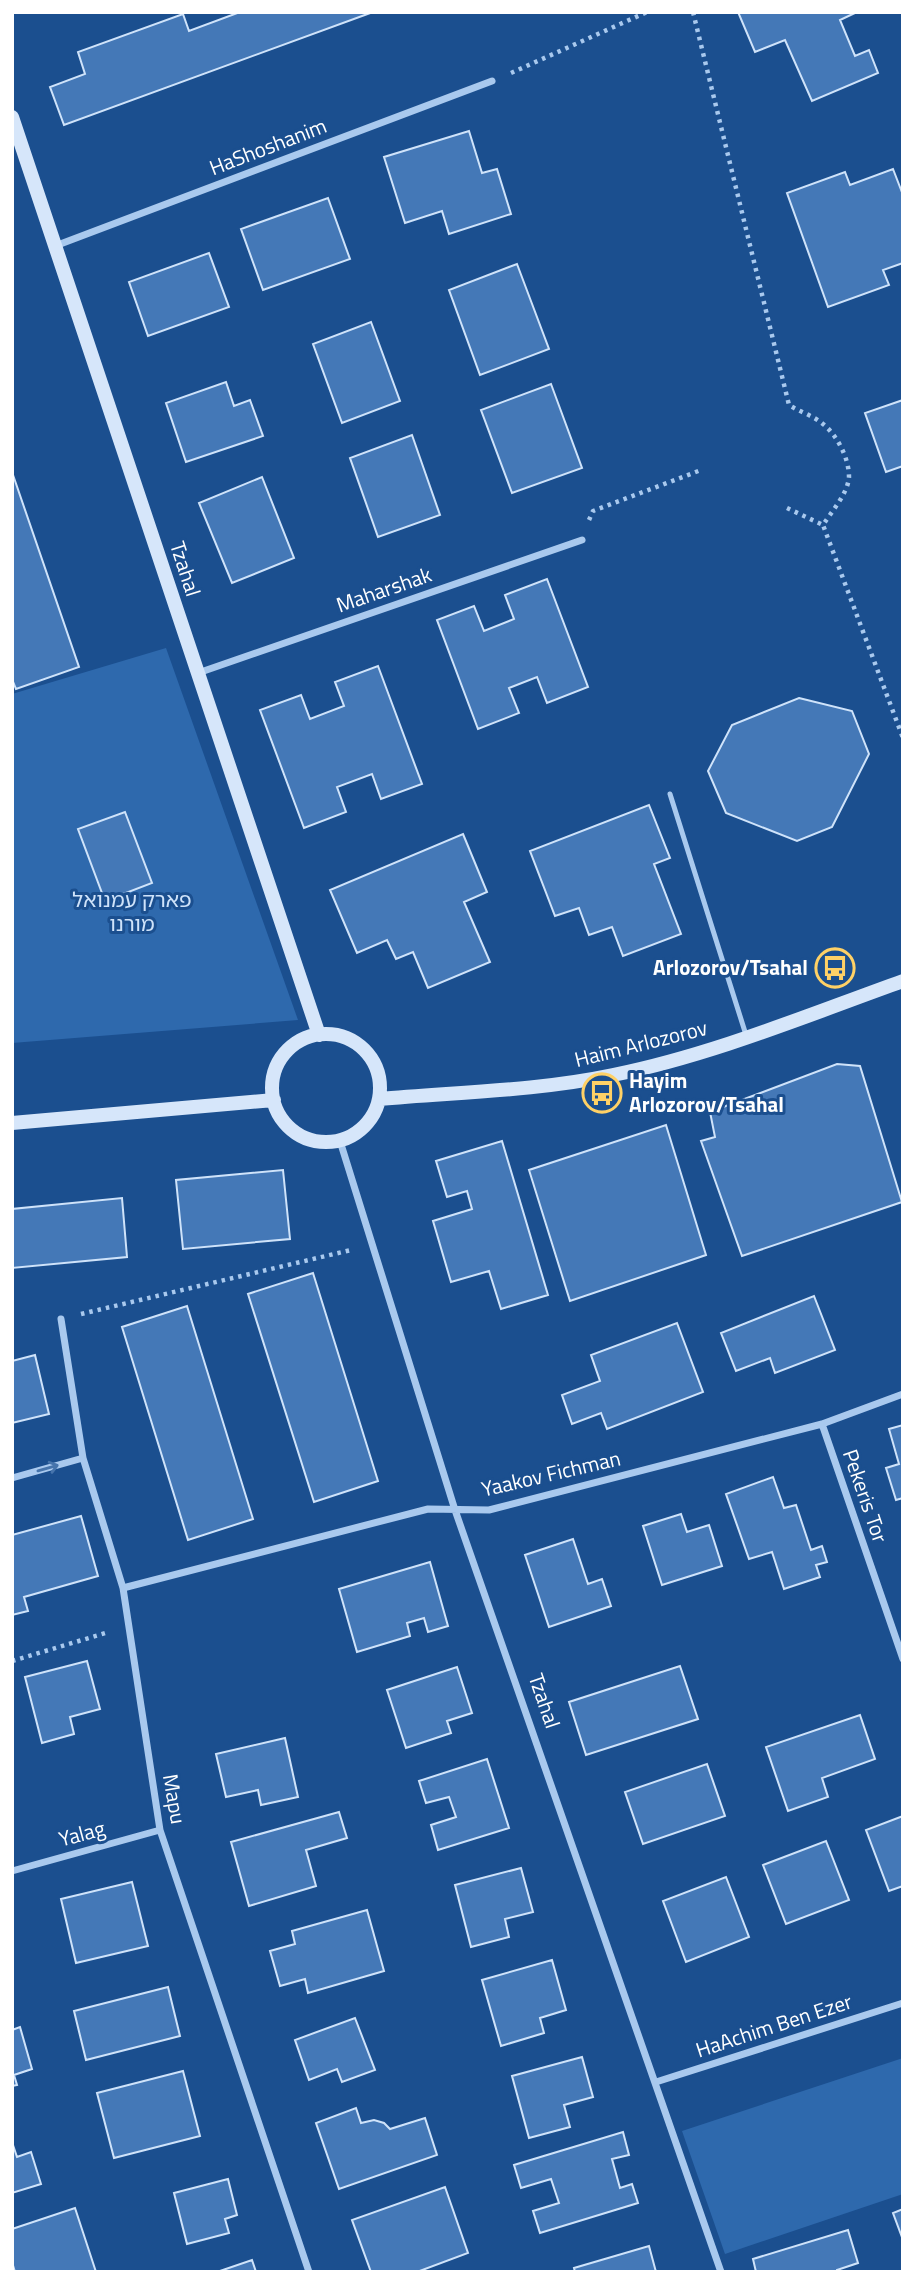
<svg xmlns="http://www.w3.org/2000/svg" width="915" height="2284" font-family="'Titillium Web','Noto Sans Hebrew',sans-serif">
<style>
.green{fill:#2e69ad}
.building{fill:#4478b7;stroke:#cfe3fa;stroke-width:2}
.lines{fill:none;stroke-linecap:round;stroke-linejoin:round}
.path{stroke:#a9c9ee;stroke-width:4.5;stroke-dasharray:3.5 5;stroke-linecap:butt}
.lane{stroke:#a9c9ee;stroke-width:5}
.street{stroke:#a9c9ee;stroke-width:7}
.secondary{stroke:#d6e6fa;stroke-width:14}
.oneway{stroke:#4674ac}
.labels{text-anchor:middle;stroke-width:6;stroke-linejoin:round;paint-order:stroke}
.street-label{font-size:21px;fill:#fff;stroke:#1b4f8f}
.park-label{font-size:21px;fill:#cfe3fa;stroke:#1b4f8f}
.poi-label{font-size:21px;font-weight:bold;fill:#fff;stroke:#1b4f8f;text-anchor:end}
</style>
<rect width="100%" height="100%" fill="#1b4f8f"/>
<path class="green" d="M166 648 298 1020 12 1043V694Z
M903 2058V2194L725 2254 682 2131Z"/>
<path class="building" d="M240 12H373L64 125 50 87 85 74 78 52 183 14 189 31Z
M738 12H857L840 20 855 56 869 50 878 73 812 101 785 40 755 52Z
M469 131 482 173 497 169 511 214 449 234 442 211 405 223 384 157Z
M893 169 903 195V263L883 270 889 285 828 307 787 193 845 172 850 185Z
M328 198 350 259 263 290 241 229Z
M209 253 229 307 148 336 129 282Z
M517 264 549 349 480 375 449 290Z
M371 322 400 401 342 423 313 344Z
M226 382 234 406 250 400 263 436 186 462 166 403Z
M551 384 582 468 512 493 481 410Z
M903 400V466L886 472 865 413Z
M412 435 440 515 378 537 350 458Z
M12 472 79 667 16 689 12 679Z
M262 477 294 558 232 583 199 503Z
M547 579 588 687 547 703 537 677 509 688 519 713 478 729 437 620 474 606 484 631 514 619 505 595Z
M378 666 422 784 381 799 372 774 337 787 346 812 304 828 260 710 301 695 310 719 344 706 335 682Z
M799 698 852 711 869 754 832 827 797 841 726 813 708 771 732 725Z
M649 805 670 858 654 864 681 934 623 956 612 927 589 935 579 908 555 916 530 851Z
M125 812 152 883 105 901 78 829Z
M463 834 487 892 464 902 490 962 428 988 413 952 396 959 387 940 357 953 330 890Z
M837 1064 860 1066 902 1202 742 1256 701 1141 715 1137 710 1112Z
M666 1125 706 1255 570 1301 529 1170Z
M502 1141 548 1295 501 1309 489 1271 451 1282 433 1221 472 1209 467 1191 447 1197 436 1161Z
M283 1170 290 1239 183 1249 176 1180Z
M122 1198 127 1257 12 1268V1209Z
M313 1273 378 1481 314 1502 248 1294Z
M814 1296 835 1350 775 1373 770 1358 736 1371 721 1333Z
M187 1306 253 1519 188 1540 122 1327Z
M677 1323 703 1392 607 1429 601 1413 572 1424 562 1395 600 1381 591 1355Z
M35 1355 49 1414 12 1423V1361Z
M903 1425V1498L896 1500 886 1468 899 1464 889 1429Z
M773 1477 784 1508 796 1505 811 1550 822 1546 827 1562 816 1565 820 1577 784 1589 772 1552 749 1559 726 1494Z
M681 1514 687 1532 709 1525 722 1566 662 1585 643 1526Z
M81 1516 98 1576 24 1597 28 1611 12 1615V1535Z
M573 1539 588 1584 602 1579 611 1606 549 1627 525 1555Z
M430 1562 448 1626 428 1632 424 1618 407 1623 410 1636 357 1652 339 1589Z
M87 1661 100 1709 70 1717 74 1734 42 1743 25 1677Z
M680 1666 698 1719 586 1755 569 1702Z
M457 1667 472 1713 447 1721 451 1733 406 1748 387 1690Z
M860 1715 875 1759 822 1778 828 1797 788 1811 766 1747Z
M285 1738 298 1797 261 1805 258 1790 226 1797 216 1754Z
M487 1759 509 1828 438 1850 431 1825 456 1817 449 1797 426 1803 419 1781Z
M707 1764 725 1816 643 1844 625 1792Z
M339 1812 347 1838 306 1850 316 1886 249 1906 231 1842Z
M903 1816V1886L889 1891 866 1830Z
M826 1841 849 1900 786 1924 763 1865Z
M521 1868 533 1912 505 1919 509 1937 471 1947 455 1885Z
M726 1877 749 1937 686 1962 663 1901Z
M132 1882 148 1946 76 1963 61 1899Z
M367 1910 384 1971 308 1993 305 1979 280 1986 270 1951 295 1944 292 1931Z
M552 1960 566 2010 540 2018 544 2033 501 2046 482 1980Z
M168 1987 180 2036 86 2060 74 2011Z
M355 2018 375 2070 342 2082 337 2069 309 2080 295 2040Z
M20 2027 32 2069 14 2075 17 2085 12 2086V2030Z
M582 2057 593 2097 564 2105 570 2127 529 2138 512 2076Z
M183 2071 200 2136 114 2158 97 2093Z
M356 2108 361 2123 374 2120 384 2123 390 2129 425 2118 437 2155 339 2189 316 2123Z
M623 2132 629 2155 612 2159 620 2188 632 2184 638 2203 540 2233 533 2211 559 2203 551 2179 521 2188 514 2165Z
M12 2142 17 2157 31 2152 41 2184 12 2193Z
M228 2179 237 2215 225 2219 229 2233 187 2244 174 2193Z
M445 2187 468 2253 417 2272H371L352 2220Z
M75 2208 96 2272H15L12 2262V2229Z
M903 2209V2240L893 2213Z
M848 2230 858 2263 837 2270V2272H756L753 2259Z
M649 2246 656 2272H575L574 2268Z
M252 2260 256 2272H217Z"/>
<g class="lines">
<path class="path" d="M693 12 789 405C800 412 814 416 823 424 837 435 849 458 849 477 848 493 832 511 823 525L903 738
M511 73 647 12
M787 508 823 525
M589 520 593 511 701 470
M81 1314 351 1250
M12 1661 109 1632"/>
<path class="lane" d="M670 794 746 1035"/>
<path class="street" d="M55 246 492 81
M198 673 582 540
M340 1141 455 1510 721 2272
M61 1319 83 1458 123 1588 160 1830 309 2272
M822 1424 903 1659
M12 1478 83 1458
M123 1588 428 1509 489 1510 822 1424 903 1394
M12 1871 160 1830
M656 2082 903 2003"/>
<path class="secondary" d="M12 117 319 1035
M272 1088a54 54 0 1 1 108 0a54 54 0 1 1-108 0Z
M379 1099C457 1092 537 1091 613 1075 712 1055 808 1015 903 981
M12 1123 274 1100"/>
</g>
<defs><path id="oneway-shaft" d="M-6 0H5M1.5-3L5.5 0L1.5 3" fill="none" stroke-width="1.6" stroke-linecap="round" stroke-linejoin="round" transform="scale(1.75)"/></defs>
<use class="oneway" href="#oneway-shaft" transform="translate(48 1468) rotate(-16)"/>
<defs>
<g id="bus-ring" transform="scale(2.0125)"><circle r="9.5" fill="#1b4f8f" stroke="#ffd166" stroke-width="1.5"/><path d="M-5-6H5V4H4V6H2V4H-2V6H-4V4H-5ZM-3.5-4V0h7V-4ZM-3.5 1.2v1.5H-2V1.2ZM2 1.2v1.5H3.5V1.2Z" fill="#ffd166"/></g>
</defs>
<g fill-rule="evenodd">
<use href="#bus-ring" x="835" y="968"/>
<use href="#bus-ring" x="602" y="1093"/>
</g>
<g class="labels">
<g class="street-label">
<text transform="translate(268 147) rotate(-21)" y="7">HaShoshanim</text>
<text transform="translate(185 569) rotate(72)" y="7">Tzahal</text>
<text transform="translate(384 590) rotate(-19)" y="7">Maharshak</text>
<text transform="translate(641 1044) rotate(-14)" y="7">Haim Arlozorov</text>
<text transform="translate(551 1474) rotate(-13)" y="7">Yaakov Fichman</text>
<text transform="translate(865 1496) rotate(71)" y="7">Pekeris Tor</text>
<text transform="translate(544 1701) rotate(71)" y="7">Tzahal</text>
<text transform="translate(174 1799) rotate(80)" y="7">Mapu</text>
<text transform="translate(82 1834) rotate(-15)" y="7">Yalag</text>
<text transform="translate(774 2026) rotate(-18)" y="7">HaAchim Ben Ezer</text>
</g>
<g class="park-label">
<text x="132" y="907">פארק עמנואל<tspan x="132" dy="24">מורנו</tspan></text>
</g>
<g class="poi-label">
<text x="808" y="975">Arlozorov/Tsahal</text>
<text x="629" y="1088" text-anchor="start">Hayim<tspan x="629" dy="24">Arlozorov/Tsahal</tspan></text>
</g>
</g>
<rect width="915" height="2284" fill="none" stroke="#ffffff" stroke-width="28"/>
</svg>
